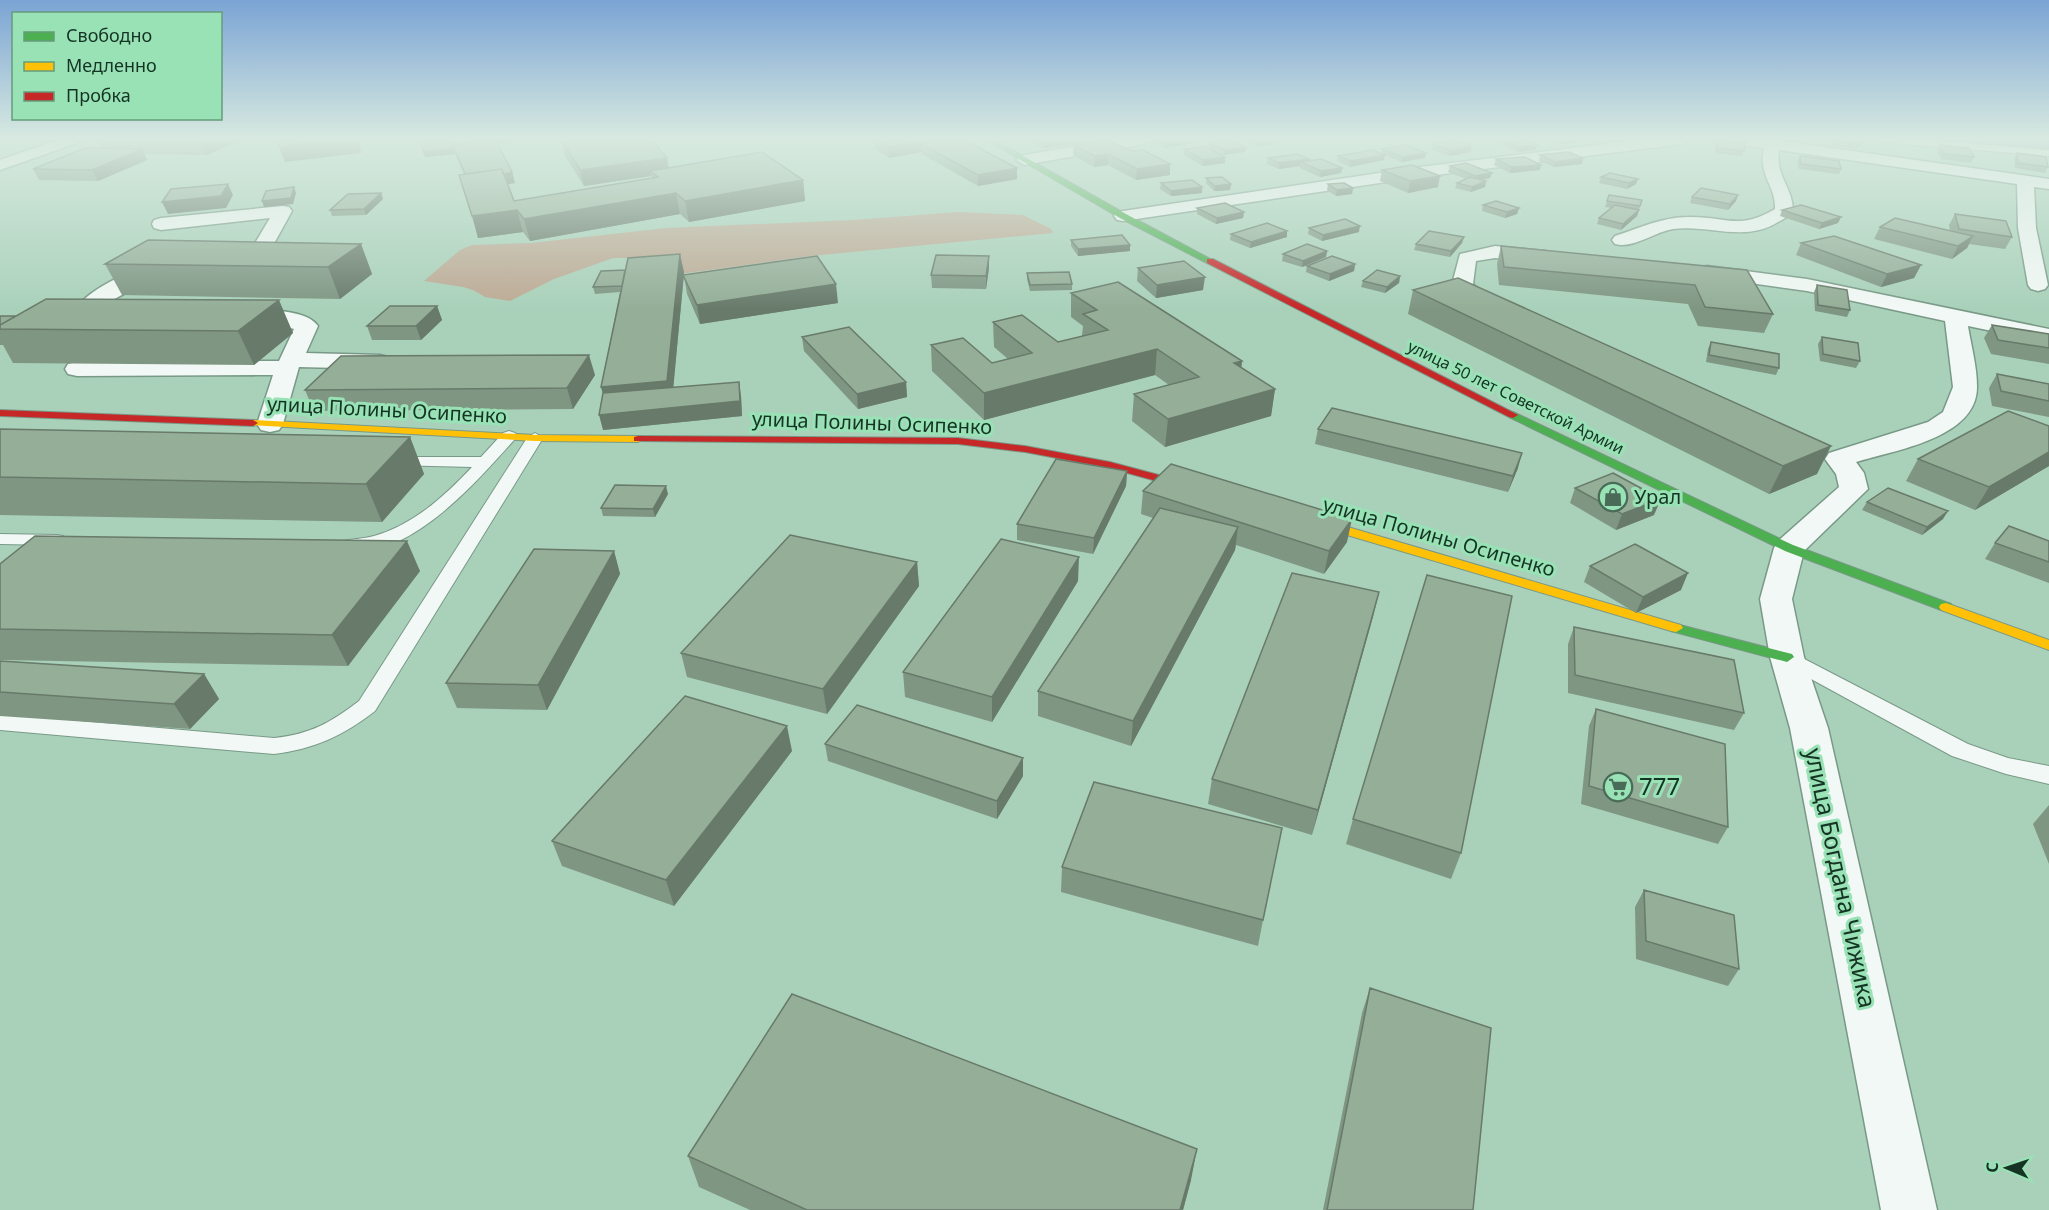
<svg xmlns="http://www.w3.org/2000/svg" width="2049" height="1210" font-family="'Noto Sans',sans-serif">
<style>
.green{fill:#bdaa95}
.water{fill:#798cb9}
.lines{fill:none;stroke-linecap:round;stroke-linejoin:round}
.lane-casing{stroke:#799987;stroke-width:2}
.street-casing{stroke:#799987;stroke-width:3}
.fast-casing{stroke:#799987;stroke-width:2}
.slow-casing{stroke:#799987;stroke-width:2}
.jam-casing{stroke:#799987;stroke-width:2}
.lane{fill:#f2f8f5;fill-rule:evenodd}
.street{fill:#f2f8f5;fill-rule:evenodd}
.fast{fill:#4caf50;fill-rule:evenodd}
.slow{fill:#ffc107;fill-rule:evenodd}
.jam{fill:#c62828;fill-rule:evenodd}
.wall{fill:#7f9683}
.shaded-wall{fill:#687a6a}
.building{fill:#94ae98;stroke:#687a6a;stroke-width:1.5}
.labels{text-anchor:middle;stroke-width:6;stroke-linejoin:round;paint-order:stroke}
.far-street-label{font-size:16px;fill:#153423;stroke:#98e2b6}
.street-label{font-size:20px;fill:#153423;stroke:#98e2b6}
.poi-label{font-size:20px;fill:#153423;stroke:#98e2b6;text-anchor:start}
.near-poi-label{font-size:24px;fill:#153423;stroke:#98e2b6;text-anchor:start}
.near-street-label{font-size:24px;fill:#153423;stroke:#98e2b6}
</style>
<rect width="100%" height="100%" fill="#a9d1ba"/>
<path class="green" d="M959 212 1023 215 1051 229 1053 233 810 256 673 275 644 258H613L554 279 510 301 485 297 473 290 463 287 424 281 460 250 472 245 531 243 666 228 853 220Z"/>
<path class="water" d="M1930 139H2049V149Z"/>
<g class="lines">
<g class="lane-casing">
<path id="lane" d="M1874 139H1913L2049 150V156L1878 142Z
M509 431 515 433 517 436 515 439C477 481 406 565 342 549L339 545 342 541C352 539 363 539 374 536 413 525 445 496 472 467L392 465 386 463 384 460 386 457H481L503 433Z
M535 433 543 438 375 711C343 736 314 749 274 754L0 730V714L274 738C311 734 330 723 359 701L527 438Z
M0 534 57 535 63 536 66 540 63 544 57 545 0 544Z
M1787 650 1968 744 2008 758 2049 766V784L2006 774 1952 756 1780 662 1777 657 1780 652Z"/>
</g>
<g class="street-casing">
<path id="street" d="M60 139H83L80 142 0 170V160Z
M1116 139H1152L1144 144 1024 165 1016 160 1024 155Z
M1644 139H1690L1682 144 1420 177 1123 221 1117 220 1114 216 1117 212 1123 211 1420 167Z
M1725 139H1767L2049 179V189L2034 187 2036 228 2048 285 2045 289 2038 291 2031 289 2028 285 2018 228 2017 184 1779 150C1775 176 1793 187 1793 211 1789 216 1784 219 1778 222 1745 243 1709 224 1673 229 1654 232 1634 249 1615 244L1612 240 1615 236C1639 228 1663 217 1688 217 1726 216 1738 231 1775 209 1776 185 1758 177 1764 148L1733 144Z
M283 206 289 207 292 211 266 258 263 262H249L246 258 270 218 161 230 154 228 152 224 154 220 161 218Z
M1495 246 1545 251 1552 253 1555 257 1552 261 1545 263 1495 258 1476 261 1473 284C1481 294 1497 296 1505 307L1502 312 1494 314 1461 298 1452 284 1460 254Z
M158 262 165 264 168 268C164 275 114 298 102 306L126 310 129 315 126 320C112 323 96 319 82 316L78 306C91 288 137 267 158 262Z
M1707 266 1807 279 2049 329V343L1968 326C1971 345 1977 366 1977 386 1978 438 1895 450 1856 462L1864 473 1868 489 1804 551 1792 599 1804 657 1828 728 1937 1210H1881L1790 728 1770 657 1760 599 1774 548 1778 541 1839 487 1836 474 1825 459 1829 453 1928 422 1943 412 1953 387 1945 321 1807 291 1700 276 1697 272 1700 268Z
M241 310C261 310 306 308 318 326L306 353 380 355 388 357 392 362 388 367 380 369 299 367 283 424 279 430 270 432 261 430 257 424 273 375 77 376 68 374 65 369 68 364 77 362 279 361 294 329 275 324 233 322 230 317 233 312Z"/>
</g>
<g class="fast-casing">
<path id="fast" d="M985 139H993L1126 214 1214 261 1207 263 1120 218Z
M1513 412 1793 545 1951 604 1953 607 1946 611 1941 610 1785 551 1509 417 1508 415Z
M1676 624 1792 654 1794 657 1787 662 1671 631 1669 628Z"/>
</g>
<g class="slow-casing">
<path id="slow" d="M253 420 535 435 638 436 643 439 638 442 535 441 249 425 248 423Z
M1307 515 1681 625 1683 628 1676 632 1671 631 1303 522 1301 519 1303 516Z
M1946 603 2049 640V650L1941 610 1939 607 1941 604Z"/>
</g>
<g class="jam-casing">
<path id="jam" d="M1207 259H1213L1518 415 1513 418 1509 417 1207 263Z
M0 410 253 420 258 423 253 426 0 416Z
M638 436 958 438 1025 446 1110 462 1204 487 1206 489 1200 493 1109 468 1025 452 958 444 634 441V437Z"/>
</g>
<use href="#lane" class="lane"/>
<use href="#street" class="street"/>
<use href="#fast" class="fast"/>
<use href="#slow" class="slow"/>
<use href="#jam" class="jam"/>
</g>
<path class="wall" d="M97 139H242L207 155 144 154 147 160 98 181 39 180 33 169 101 148Z
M486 139H527L497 143 512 172 515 183 508 184 514 201 652 178 651 176 584 186 564 154 561 139 667 158 668 168 803 180 805 201 689 222 680 214 530 241 523 232 478 238 464 174 455 154 425 157 453 144 486 140Z
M874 139H962L1017 179 978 186 922 154V152L889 158 875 149Z
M1028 139H1080L1079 143 1044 148Z
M1154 139H1193V143L1165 148 1154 143Z
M1218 139H1245L1234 141 1245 152 1224 155 1210 149 1225 157V163L1203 166 1184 155V149L1208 148 1209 143 1222 141Z
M1248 139H1273V144L1257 147 1248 142Z
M1500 139H1523L1537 145 1535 150 1518 152 1499 144Z
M1545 139H1578L1577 142 1560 144Z
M1834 139H1862L1858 149 1832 145Z
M1717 140 1744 151 1742 156 1715 153V145Z
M1433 144 1471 152 1450 156 1432 150Z
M1074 145 1131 151 1170 164V175L1136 180 1108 165 1094 167 1073 155Z
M1940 145 1974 157 1971 163 1941 159 1937 150Z
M1382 149 1425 158 1401 162 1385 155 1384 160 1350 167 1337 161 1338 156 1382 153Z
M2017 153 2048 167 2045 173 2015 168 2014 158Z
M1540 155 1583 158 1582 164 1554 167 1539 161Z
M1800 156 1841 169 1839 174 1799 169 1797 162Z
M1268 158 1309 159 1308 161 1342 168 1341 173 1320 177 1300 168V166L1279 169 1267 164Z
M1496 159 1540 170 1510 173 1494 165Z
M1450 166 1490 178 1481 180 1486 181 1485 187 1471 192 1455 188 1457 183 1466 179 1448 172Z
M1382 170 1438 187 1408 193 1380 181Z
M1601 177 1638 179 1636 184 1627 189 1599 183Z
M1206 178 1231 184 1230 190 1214 191 1206 183Z
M1161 183 1202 187V193L1171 196 1160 189Z
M1328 184 1353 188 1352 194 1336 196 1327 190Z
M381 193 383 199 366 215 332 216 330 210Z
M1609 195 1642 200 1637 216 1621 230 1597 224 1599 218 1612 208 1605 207Z
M1738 195 1736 201 1728 210 1690 203 1692 197Z
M1483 205 1519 208 1517 214 1505 218 1482 211Z
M1197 208 1244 212 1243 218 1216 224 1197 214Z
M1782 210 1841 217 1838 223 1819 229 1780 216Z
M1955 214 2012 237 2005 249 1969 244 1967 248 1952 259 1874 239 1880 227 1950 231 1949 225Z
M1309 228 1359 232 1322 241 1308 234Z
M1287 231V237L1250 248 1230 240 1231 234Z
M1464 237 1462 243 1450 257 1414 250 1416 244Z
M1071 240 1130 245V251L1078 256 1071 246Z
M1801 243 1921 265 1914 278 1881 287 1796 255Z
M361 244 372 274 340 299 122 295 105 264Z
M1501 246 1747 270 1773 314 1764 333 1698 326 1688 304 1499 285 1497 264Z
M1327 251 1326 257 1302 267 1282 261 1283 254Z
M989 256V268L986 289 932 288 931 275Z
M1355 264 1354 271 1329 281 1306 272 1307 266Z
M1138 268 1203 290 1156 298 1137 281Z
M684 272V275L838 303 700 324 687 294 684 276 673 387 741 396 742 416 603 430V393L601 387 620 292 595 294 593 287Z
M1027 273 1072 284V290L1030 291 1027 279Z
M1400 276 1399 283 1385 293 1361 287 1363 281Z
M1817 285 1850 310 1847 317 1815 311 1814 292Z
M1413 290 1817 474 1769 494 1408 314Z
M1071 293 1242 361 1241 368 1275 389 1271 416 1165 447 1132 421 1134 394 1169 385 1155 375 984 420 932 371 931 345 992 363 1008 359 994 347 993 322 1058 342 1082 336 1083 326 1071 317Z
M437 306 442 320 421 340H372L367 326Z
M0 316 293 333 254 365 13 363 3 345H0Z
M1992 325 2049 334V364L1991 354 1984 338Z
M802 337 906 382 907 397 858 409 804 351Z
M1822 337 1860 361 1856 368 1820 361 1818 344Z
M1711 342 1779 368 1776 375 1706 362 1708 349Z
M1997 374 2049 384V417L1992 406 1989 388Z
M595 375 573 409 314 411 305 390Z
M2049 426V466L1975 510 1906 481 1918 459Z
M0 429 410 437 424 474 382 522 0 515Z
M1318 429 1518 468 1508 492 1315 444Z
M1127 471 1126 486 1093 554 1017 540V524Z
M1575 488 1654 515 1616 530 1570 503Z
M1143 491 1347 542 1324 574 1236 545 1235 550 1131 746 1038 716V691L1153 518 1141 514Z
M668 494 655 517 603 516 601 508Z
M1867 502 1943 519 1922 535 1862 510Z
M2049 541V583L1985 559 1995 543Z
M614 551 620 574 547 710 457 708 446 683Z
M917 562 919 586 827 714 687 677 681 653Z
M0 564 420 571 348 666 0 660Z
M1590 566 1681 590 1636 613 1584 582Z
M1078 581 992 722 905 697 903 672Z
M1379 592 1312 835 1208 804 1212 779Z
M1574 627 1744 713 1734 730 1568 693V644Z
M0 661 204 674 219 699 190 729 0 716Z
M1596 709 1728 827 1718 844 1581 804 1589 726Z
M825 744 1023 758V776L997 819 828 761Z
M792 751 674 906 562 866 552 841Z
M2049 805V864L2033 824Z
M1353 819 1461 853 1451 879 1346 844Z
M1062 867 1263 920 1258 946 1061 892Z
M1644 890 1739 969 1728 986 1636 959 1635 907Z
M1370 988 1473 1210H1323L1362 1013Z
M688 1156 1191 1180 1183 1210H750L699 1187Z"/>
<path class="shaded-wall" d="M202 139H242L207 155 200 140Z
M344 139H359L361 153 285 162 279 147Z
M488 139H527L490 145Z
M937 139H958L921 144 922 152 889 158 888 147Z
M1044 139H1080L1079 143 1044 148Z
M1185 139H1193V143L1165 148 1166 143Z
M1227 139H1245L1227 143Z
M1273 139V144L1257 147V141Z
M1561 139H1578L1577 142 1560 144Z
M1537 145 1535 150 1518 152 1519 147Z
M1472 146 1471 152 1450 156 1451 151Z
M1246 147 1245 152 1224 155 1225 150Z
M454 148 455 154 425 157 423 152Z
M142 149 147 160 98 181 92 170Z
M1426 153 1425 158 1401 162 1403 157Z
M1108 154V165L1094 167 1095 156Z
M1385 155 1384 160 1350 167 1351 161Z
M1225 157V163L1203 166V160Z
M667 158 670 174 650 171 651 176 584 186 580 170Z
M1583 158 1582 164 1554 167 1555 162Z
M1309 159 1308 164 1301 162 1300 166 1279 169V163Z
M1170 164V175L1136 180 1137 169Z
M1541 165 1540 170 1510 173 1511 167Z
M1017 168V179L978 186V175Z
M1342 168 1341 173 1320 177 1321 171Z
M512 172 515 183 470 190 467 179Z
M1492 173 1490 178 1474 182 1475 176Z
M1440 176 1438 187 1408 193 1410 181Z
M1638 179 1636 184 1627 189 1629 183Z
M803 180 805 201 689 222 685 201Z
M1486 181 1485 187 1471 192 1472 187Z
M228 184 233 195 226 208 168 214 162 202Z
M1231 184 1230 190 1214 191 1215 186Z
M294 187 296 193 293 204 264 207 262 201Z
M1202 187V193L1171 196V191Z
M1353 188 1352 194 1336 196 1337 190Z
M381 193 383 199 366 215 364 209Z
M676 193 680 214 530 241 524 219Z
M1738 195 1736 201 1728 210 1730 204Z
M1519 208 1517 214 1505 218 1507 212Z
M517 210 523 232 478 238 472 216Z
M1639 210 1637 216 1621 230 1623 224Z
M1244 212 1243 218 1216 224 1217 218Z
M1841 217 1838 223 1819 229 1822 223Z
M1360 226 1359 232 1322 241 1323 235Z
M1287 231V237L1250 248 1251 242Z
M1973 236 1967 248 1952 259 1958 246Z
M1464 237 1462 243 1450 257 1451 251Z
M361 244 372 274 340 299 328 267Z
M1130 245V251L1078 256V249Z
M1327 251 1326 257 1302 267 1303 261Z
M680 254 684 272 672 402 607 408 601 387Z
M989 256V268L986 289V276Z
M1355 264 1354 271 1329 281 1330 274Z
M1921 265 1914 278 1881 287 1887 274Z
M1400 276 1399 283 1385 293 1387 287Z
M1205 277 1203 290 1156 298 1157 285Z
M836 284 838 303 700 324 697 305Z
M279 300 293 333 254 365 238 331Z
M437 306 442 320 421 340 416 326Z
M1157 349 1155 375 984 420V393Z
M589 355 595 375 573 409 567 388Z
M1242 361 1239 387 1234 363Z
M739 382 741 396 742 416 603 430 599 415Z
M906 382 907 397 858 409 857 394Z
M1275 389 1271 416 1165 447 1168 419Z
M410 437 424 474 382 522 366 484Z
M1831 446 1817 474 1769 494 1783 466Z
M2049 452V466L1975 510 1989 487Z
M1522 453 1518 468 1508 492 1513 476Z
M1127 471 1126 486 1093 554 1094 538Z
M666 486 668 494 655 517 653 509Z
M1661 499 1654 515 1616 530 1622 514Z
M1948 511 1943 519 1922 535 1927 527Z
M1352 519 1347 542 1324 574 1329 551Z
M1238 527 1235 550 1131 746 1133 721Z
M407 541 420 571 348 666 332 635Z
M614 551 620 574 547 710 538 685Z
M1079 557 1078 581 992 722V697Z
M917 562 919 586 827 714 823 689Z
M1688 573 1681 590 1636 613 1643 597Z
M1379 592 1373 617 1312 835 1318 810Z
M204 674 219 699 190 729 174 704Z
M787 726 792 751 674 906 666 880Z
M1023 758V776L997 819V801Z
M1197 1149 1191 1180 1183 1210H1180Z"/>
<path class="building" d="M158 139H202L200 140Z
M280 139H344L279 147Z
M429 139H452L454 148 423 152 421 140Z
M495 139 512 172 503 174 502 169 465 174 453 145Z
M561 139H651L667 158 580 170Z
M875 139H937L888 147Z
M949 139H962L1017 168 978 175 921 144Z
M1158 139H1185L1166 143Z
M1229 139 1246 147 1225 150 1209 143Z
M1253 139H1273L1257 141Z
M1501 139H1523L1537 145 1519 147Z
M1834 139H1862L1860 144 1834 140Z
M1108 140 1131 151 1143 150 1170 164 1137 169 1108 154 1095 156 1074 145Z
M1454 140 1472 146 1451 151 1433 144Z
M1717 140 1745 143 1744 151 1717 148Z
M1406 145 1426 153 1403 157 1382 149Z
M1940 145 1969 148 1974 157 1944 154Z
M1206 147 1225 157 1203 160 1184 149Z
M85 148 142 149 92 170 33 169Z
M1372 150 1385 155 1351 161 1338 156Z
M762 152 803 180 685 201 676 193 524 219 517 210 472 216 459 175 502 169 514 201 658 177 650 171Z
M1568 152 1583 158 1555 162 1540 155Z
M2017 153 2046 157 2048 167 2018 163Z
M1297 154 1309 159 1279 163 1268 158Z
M1800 156 1839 161 1841 169 1801 164Z
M1525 157 1541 165 1511 167 1496 159Z
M1321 159 1342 168 1321 171 1301 162Z
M1466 163 1492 173 1475 176 1450 166Z
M1412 165 1440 176 1410 181 1382 170Z
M1610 173 1638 179 1629 183 1601 177Z
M1222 177 1231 184 1215 186 1206 178Z
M1470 177 1486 181 1472 187 1457 183Z
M1192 180 1202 187 1171 191 1161 183Z
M1344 183 1353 188 1337 190 1328 184Z
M228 184 221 196 162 202 171 189Z
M294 187 291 198 262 201 266 191Z
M1701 188 1738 195 1730 204 1692 197Z
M381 193 364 209 330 210 348 194Z
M1609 195 1642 200 1640 206 1607 201Z
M1496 201 1519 208 1507 212 1483 205Z
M1225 203 1244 212 1217 218 1197 208Z
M1615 205 1639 210 1623 224 1599 218Z
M1801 205 1841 217 1822 223 1782 210Z
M1955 214 2006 221 2012 237 1959 229Z
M1895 218 1973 236 1958 246 1880 227Z
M1345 219 1360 226 1323 235 1309 228Z
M1267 223 1287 231 1251 242 1231 234Z
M1429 231 1464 237 1451 251 1416 244Z
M1122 235 1130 245 1078 249 1071 240Z
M1834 236 1921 265 1887 274 1801 243Z
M148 240 361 244 328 267 105 264Z
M1307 244 1327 251 1303 261 1283 254Z
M1501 246 1747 270 1773 314 1705 307 1695 285 1504 267Z
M680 254 667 381 601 387 628 258Z
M936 255 989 256 986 276 931 275Z
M817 256 836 284 697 305 683 275Z
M1332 256 1355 264 1330 274 1307 266Z
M1184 261 1205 277 1157 285 1138 268Z
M625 270 622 286 593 287 601 271Z
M1377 270 1400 276 1387 287 1363 281Z
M1069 272 1072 284 1030 285 1027 273Z
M1458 278 1831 446 1783 466 1413 290Z
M1118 282 1242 361 1234 363 1275 389 1168 419 1134 394 1199 377 1157 349 984 393 931 345 963 338 992 363 1032 353 993 322 1022 315 1058 342 1108 330 1083 314 1097 310 1071 293Z
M1817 285 1847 290 1850 310 1818 305Z
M46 299 279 300 238 331 0 329V325Z
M390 306H437L416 326H367Z
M0 316H16L0 325Z
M1992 325 2049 334V348L1998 340Z
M849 327 906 382 857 394 802 337Z
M1822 337 1858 343 1860 361 1823 354Z
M1711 342 1779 354V368L1709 355Z
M589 355 567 388 305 390 341 356Z
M1997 374 2049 384V401L2001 391Z
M739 382 740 401 599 415 603 393Z
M1332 408 1522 453 1513 476 1318 429Z
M2008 411 2049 426V452L1989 487 1918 459Z
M0 429 410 437 366 484 0 477Z
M1056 459 1127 471 1094 538 1017 524Z
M1171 464 1352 519 1329 551 1143 491Z
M1613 473 1661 499 1622 514 1575 488Z
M615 485 666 486 653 509 601 508Z
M1888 488 1948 511 1927 527 1867 502Z
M1160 508 1238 527 1133 721 1038 691Z
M2009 526 2049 541V562L1995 543Z
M790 535 917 562 823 689 681 653Z
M35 536 407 541 332 635 0 629V564Z
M1001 539 1079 557 992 697 903 672Z
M1635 544 1688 573 1643 597 1590 566Z
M534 549 614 551 538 685 446 683Z
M1292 573 1379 592 1318 810 1212 779Z
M1427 575 1512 596 1461 853 1353 819Z
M1574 627 1734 660 1744 713 1575 675Z
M0 661 204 674 174 704 0 692Z
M685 696 787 726 666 880 552 841Z
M857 705 1023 758 997 801 825 744Z
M1596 709 1725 744 1728 827 1589 786Z
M1094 782 1282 828 1263 920 1062 867Z
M1644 890 1734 915 1739 969 1646 941Z
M1370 988 1491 1028 1473 1210H1327Z
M792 994 1197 1149 1180 1210H807L688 1156Z"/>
<linearGradient id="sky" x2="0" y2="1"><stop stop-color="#7ba4d5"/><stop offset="0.45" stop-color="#d8eae0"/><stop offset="1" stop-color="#d8eae0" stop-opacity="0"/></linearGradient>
<rect width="2049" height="309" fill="url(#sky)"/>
<defs>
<g id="shop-ring" transform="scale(1.5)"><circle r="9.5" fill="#98e2b6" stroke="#496b58" stroke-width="1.5"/><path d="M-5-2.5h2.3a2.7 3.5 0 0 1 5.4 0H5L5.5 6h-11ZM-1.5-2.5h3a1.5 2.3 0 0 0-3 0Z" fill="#496b58"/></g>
<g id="supermarket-ring" transform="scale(1.5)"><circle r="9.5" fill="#98e2b6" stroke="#496b58" stroke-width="1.5"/><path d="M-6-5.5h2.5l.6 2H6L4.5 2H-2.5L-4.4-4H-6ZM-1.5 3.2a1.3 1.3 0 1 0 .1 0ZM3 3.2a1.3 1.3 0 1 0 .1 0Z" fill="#496b58"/></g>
</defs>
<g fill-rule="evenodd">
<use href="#shop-ring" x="1613" y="497"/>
<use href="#supermarket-ring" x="1618" y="787"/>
</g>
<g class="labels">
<g class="far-street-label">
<text transform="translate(1516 397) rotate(26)" y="6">улица 50 лет Советской Армии</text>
</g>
<g class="street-label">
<text transform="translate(387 410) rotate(3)" y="7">улица Полины Осипенко</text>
<text transform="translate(872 423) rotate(2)" y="7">улица Полины Осипенко</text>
<text transform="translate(1439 537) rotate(16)" y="7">улица Полины Осипенко</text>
</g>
<g class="poi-label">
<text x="1634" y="504">Урал</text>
</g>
<g class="near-poi-label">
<text x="1639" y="795">777</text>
</g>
<g class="near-street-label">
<text transform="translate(1840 878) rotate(78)" y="8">улица Богдана Чижика</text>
</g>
</g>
<rect x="12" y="12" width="210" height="108" fill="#98e2b6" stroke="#649c7b" stroke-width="1.5"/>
<rect x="24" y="32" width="30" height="9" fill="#4caf50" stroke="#649c7b" stroke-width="1.5"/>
<text x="66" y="42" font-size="18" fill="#153423">Свободно</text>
<rect x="24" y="62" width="30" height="9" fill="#ffc107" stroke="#649c7b" stroke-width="1.5"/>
<text x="66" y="72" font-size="18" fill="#153423">Медленно</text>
<rect x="24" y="92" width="30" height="9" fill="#c62828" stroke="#649c7b" stroke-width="1.5"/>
<text x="66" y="102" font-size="18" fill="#153423">Пробка</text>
<g transform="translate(2007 1168) rotate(272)" stroke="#98e2b6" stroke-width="4.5" paint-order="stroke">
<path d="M0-4.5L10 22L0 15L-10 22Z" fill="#153423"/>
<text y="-9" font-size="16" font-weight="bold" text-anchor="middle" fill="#153423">С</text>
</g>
</svg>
